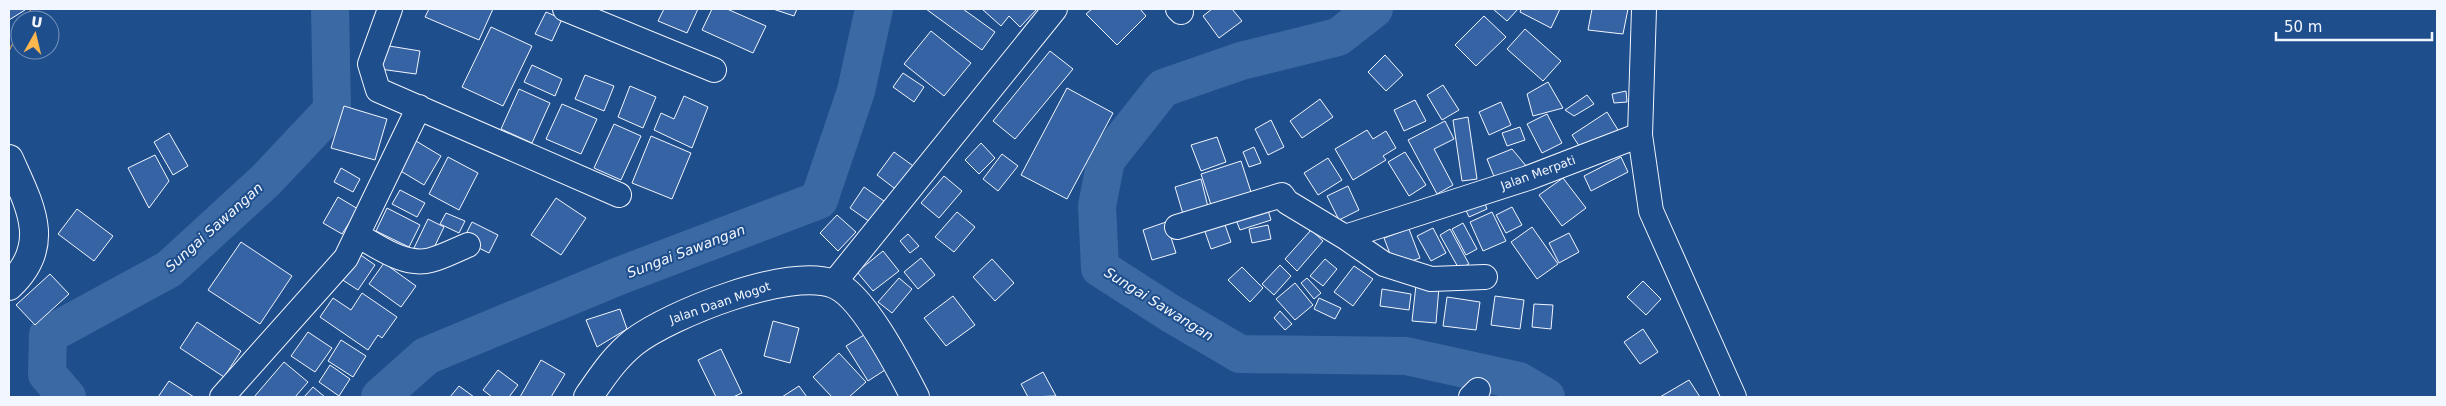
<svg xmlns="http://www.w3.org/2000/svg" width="2446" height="406" font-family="'DejaVu Sans',sans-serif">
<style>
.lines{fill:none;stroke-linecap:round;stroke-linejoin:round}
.river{stroke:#3b69a3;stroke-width:38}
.building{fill:#3563a3;stroke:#f2f6ff}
.minor-casing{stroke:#f2f6ff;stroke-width:26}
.major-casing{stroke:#f2f6ff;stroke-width:30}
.minor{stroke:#1f4e8c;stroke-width:24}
.major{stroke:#1f4e8c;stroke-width:28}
.power{stroke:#ffb74d;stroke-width:1;stroke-dasharray:18 4 2.5 4;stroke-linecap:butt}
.labels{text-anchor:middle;stroke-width:4;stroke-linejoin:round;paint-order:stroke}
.street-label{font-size:12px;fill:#f2f6ff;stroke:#1f4e8c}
.water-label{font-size:14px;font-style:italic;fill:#f2f6ff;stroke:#1f4e8c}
</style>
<rect width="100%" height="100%" fill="#1f4e8c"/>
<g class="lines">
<path class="river" d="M1374 9 1338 37 1241 61 1163 88 1106 160 1097 206 1100 268 1170 313 1240 354 1406 356 1519 381 1546 397
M67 397 47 374 48 335 169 269 266 180 332 110 330 9
M380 397 426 356 619 276 819 200 856 91 874 9"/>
</g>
<path class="building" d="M9 9H25V10L9 20Z
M429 9H493L479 40 425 17Z
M664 9H698L687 33 658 21Z
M712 9H727L766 26 753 53 702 30Z
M773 9H797L794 16Z
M926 9H963L995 32 982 50Z
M982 9H1037L1020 27 1009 16 1001 26Z
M1092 9H1140L1146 16 1117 45 1086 14Z
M1212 9H1232L1242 21 1219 38 1203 16Z
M1493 9H1518L1507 21Z
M1521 9H1560L1551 28 1520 12Z
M1592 9H1628L1623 34 1588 30Z
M546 12 562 19 552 41 535 34Z
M1484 16 1506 37 1476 66 1455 45Z
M491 27 532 46 503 106 462 87Z
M1525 29 1561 61 1543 81 1507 49Z
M931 31 971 63 944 96 904 64Z
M383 45 420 51 416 74 380 69Z
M1050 51 1073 69 1015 139 993 121Z
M1385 55 1403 75 1386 91 1368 72Z
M532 65 562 79 555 96 524 82Z
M903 73 924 87 914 102 893 87Z
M585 75 614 86 604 111 575 99Z
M1548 82 1563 108 1533 116 1527 94Z
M1443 85 1459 110 1442 120 1427 95Z
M630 86 656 97 643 128 618 117Z
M1067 88 1113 113 1067 199 1021 175Z
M519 89 550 103 532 143 501 129Z
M1626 91 1627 102 1614 103 1612 94Z
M1587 95 1594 104 1574 116 1565 110Z
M684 96 708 107 692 148 654 130 661 113 674 119Z
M1320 99 1333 117 1302 138 1290 121Z
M1415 100 1426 121 1404 131 1394 110Z
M1501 102 1511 125 1489 135 1479 112Z
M562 104 597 119 581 154 546 139Z
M344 106 387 119 375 160 331 148Z
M1607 112 1618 130 1583 152 1572 135Z
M1547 114 1562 143 1542 153 1527 124Z
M1468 117 1477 179 1462 181 1453 120Z
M1271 120 1284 147 1268 155 1255 129Z
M1445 121 1454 139 1434 149 1453 185 1437 194 1408 140Z
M614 124 641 136 621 180 594 168Z
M1520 127 1525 140 1507 146 1502 133Z
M1367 130 1373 139 1386 131 1396 148 1383 156 1386 160 1353 180 1335 149Z
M169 133 188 166 173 175 154 142Z
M651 136 691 153 672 199 632 183Z
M1217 137 1226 162 1201 171 1191 145Z
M416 141 441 156 424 185 399 170Z
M981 143 995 158 979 174 965 160Z
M1254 147 1261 163 1249 167 1243 152Z
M1512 149 1527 167 1495 179 1487 159Z
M894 152 916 168 898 191 877 175Z
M1405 152 1426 185 1409 196 1388 162Z
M1002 154 1018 166 998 191 983 179Z
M155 155 169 181 149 208 128 168Z
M448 157 478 173 459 210 429 194Z
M1621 157 1628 172 1591 191 1584 176Z
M1328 158 1342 180 1318 195 1304 173Z
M1241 161 1251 192 1211 205 1201 174Z
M341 168 360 179 353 192 334 182Z
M944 176 962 191 939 218 921 203Z
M1563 178 1586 208 1562 226 1539 195Z
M1201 179 1208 207 1183 214 1175 187Z
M1348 186 1359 210 1339 220 1327 196Z
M864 187 884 201 870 222 850 208Z
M400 190 425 203 417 217 392 204Z
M338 197 358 209 342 234 323 223Z
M556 198 586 218 561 255 531 235Z
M1484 201 1487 209 1469 217 1465 208Z
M1266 204 1271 220 1240 230 1234 215Z
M1512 207 1522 225 1506 233 1496 215Z
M387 208 420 225 409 247 376 231Z
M77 209 113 236 94 261 58 234Z
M957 212 975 227 954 252 935 237Z
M1492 212 1506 241 1483 251 1470 222Z
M446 213 465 221 459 233 440 224Z
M837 215 856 232 838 251 820 233Z
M428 219 444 227 429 258 413 250Z
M1223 219 1231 242 1211 249 1203 226Z
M472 222 498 235 489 253 463 240Z
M1166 222 1176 253 1152 260 1143 230Z
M1463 223 1477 249 1466 255 1452 229Z
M1268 225 1271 239 1252 243 1249 229Z
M1532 227 1558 264 1537 279 1511 242Z
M1433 228 1446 253 1431 261 1417 236Z
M1409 229 1420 258 1395 267 1384 238Z
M1450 229 1469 264 1459 269 1440 235Z
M1311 230 1323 241 1297 271 1285 259Z
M1569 233 1579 252 1559 263 1549 243Z
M908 234 919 246 910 253 900 241Z
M241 242 292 276 260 324 208 290Z
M352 249 375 265 358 290 335 275Z
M883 251 899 271 873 291 857 272Z
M921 258 935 275 918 289 904 272Z
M992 259 1014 283 995 301 973 277Z
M1325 259 1337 269 1323 286 1310 276Z
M384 263 416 286 401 307 369 284Z
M1280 265 1291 276 1274 295 1262 284Z
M1354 266 1373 279 1353 306 1334 292Z
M1242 267 1263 288 1250 302 1228 280Z
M50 274 69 294 35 325 16 305Z
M899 278 912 289 892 313 878 302Z
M1307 278 1321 293 1314 299 1301 283Z
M1643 281 1661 299 1646 315 1627 297Z
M1295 283 1313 305 1295 320 1276 299Z
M1416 285 1439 287 1436 323 1412 321Z
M1382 289 1411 294 1409 310 1380 306Z
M362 293 397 317 382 338 378 335 368 350 320 317 333 298 351 310Z
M953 296 975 325 946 346 924 318Z
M1495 296 1524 300 1520 329 1491 325Z
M1447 297 1480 302 1476 330 1443 326Z
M1319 298 1341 308 1335 319 1314 309Z
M1534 304 1553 305 1551 329 1532 327Z
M620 309 627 329 597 347 586 320Z
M1280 311 1292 324 1285 330 1274 318Z
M773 321 799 328 790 363 764 356Z
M197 322 241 351 224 377 180 348Z
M1643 329 1658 352 1640 364 1624 342Z
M308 332 332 348 315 372 291 356Z
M864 335 885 370 868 381 846 346Z
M341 340 366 356 353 377 328 361Z
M721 349 742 393 733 397H716L698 360Z
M839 353 866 382 849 397H832L813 377Z
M541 360 565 374 551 397H520Z
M284 362 308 382 295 397H254Z
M330 365 350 379 339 396 319 382Z
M498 370 518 385 509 397H492L483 390Z
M1043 372 1056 396 1028 397 1021 384Z
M1689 380 1700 397H1660Z
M169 381 194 397H158Z
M459 386 474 397H450Z
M799 386 807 397H782Z
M313 387 325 397H304Z"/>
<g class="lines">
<g class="minor-casing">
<path id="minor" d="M390 9 370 64 378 90 619 195
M565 9 714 70
M1178 9 1181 12
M1644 9 1640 135 1651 211 1734 397
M1177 227 1282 195 1287 202 1345 237 1528 178 1640 135
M357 235C379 247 405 267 431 260 443 257 456 250 468 245
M1345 237 1384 264 1431 279 1485 277
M833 284 1055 9
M222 397 346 258 419 107
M1471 397 1478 390"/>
</g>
<g class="major-casing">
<path id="major" d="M9 159C30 206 53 245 9 286
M588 397C602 377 614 358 634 342 671 314 788 267 834 284 863 295 901 370 915 397"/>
</g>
<use href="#minor" class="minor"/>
<use href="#major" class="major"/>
<path class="power" d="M25 20 31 9
M9 51 20 29"/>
</g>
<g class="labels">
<g class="street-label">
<text transform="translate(1538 173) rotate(-20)" y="4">Jalan Merpati</text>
<text transform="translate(720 303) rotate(-19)" y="4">Jalan Daan Mogot</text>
</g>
<g class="water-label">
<text transform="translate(214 227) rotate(-42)" y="5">Sungai Sawangan</text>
<text transform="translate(686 251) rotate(-21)" y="5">Sungai Sawangan</text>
<text transform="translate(1159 304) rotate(32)" y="5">Sungai Sawangan</text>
</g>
</g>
<rect width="2446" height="406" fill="none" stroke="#f2f6ff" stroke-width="20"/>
<g transform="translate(35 35) rotate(8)"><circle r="24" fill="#1f4e8c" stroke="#7391ba"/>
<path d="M0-4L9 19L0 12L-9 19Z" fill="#ffb74d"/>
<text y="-8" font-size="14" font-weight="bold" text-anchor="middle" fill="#f2f6ff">U</text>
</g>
<path d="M2276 32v8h156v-8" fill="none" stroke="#f2f6ff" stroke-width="2.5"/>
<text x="2284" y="32" font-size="15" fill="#f2f6ff" stroke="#1f4e8c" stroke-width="4" paint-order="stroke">50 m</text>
</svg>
